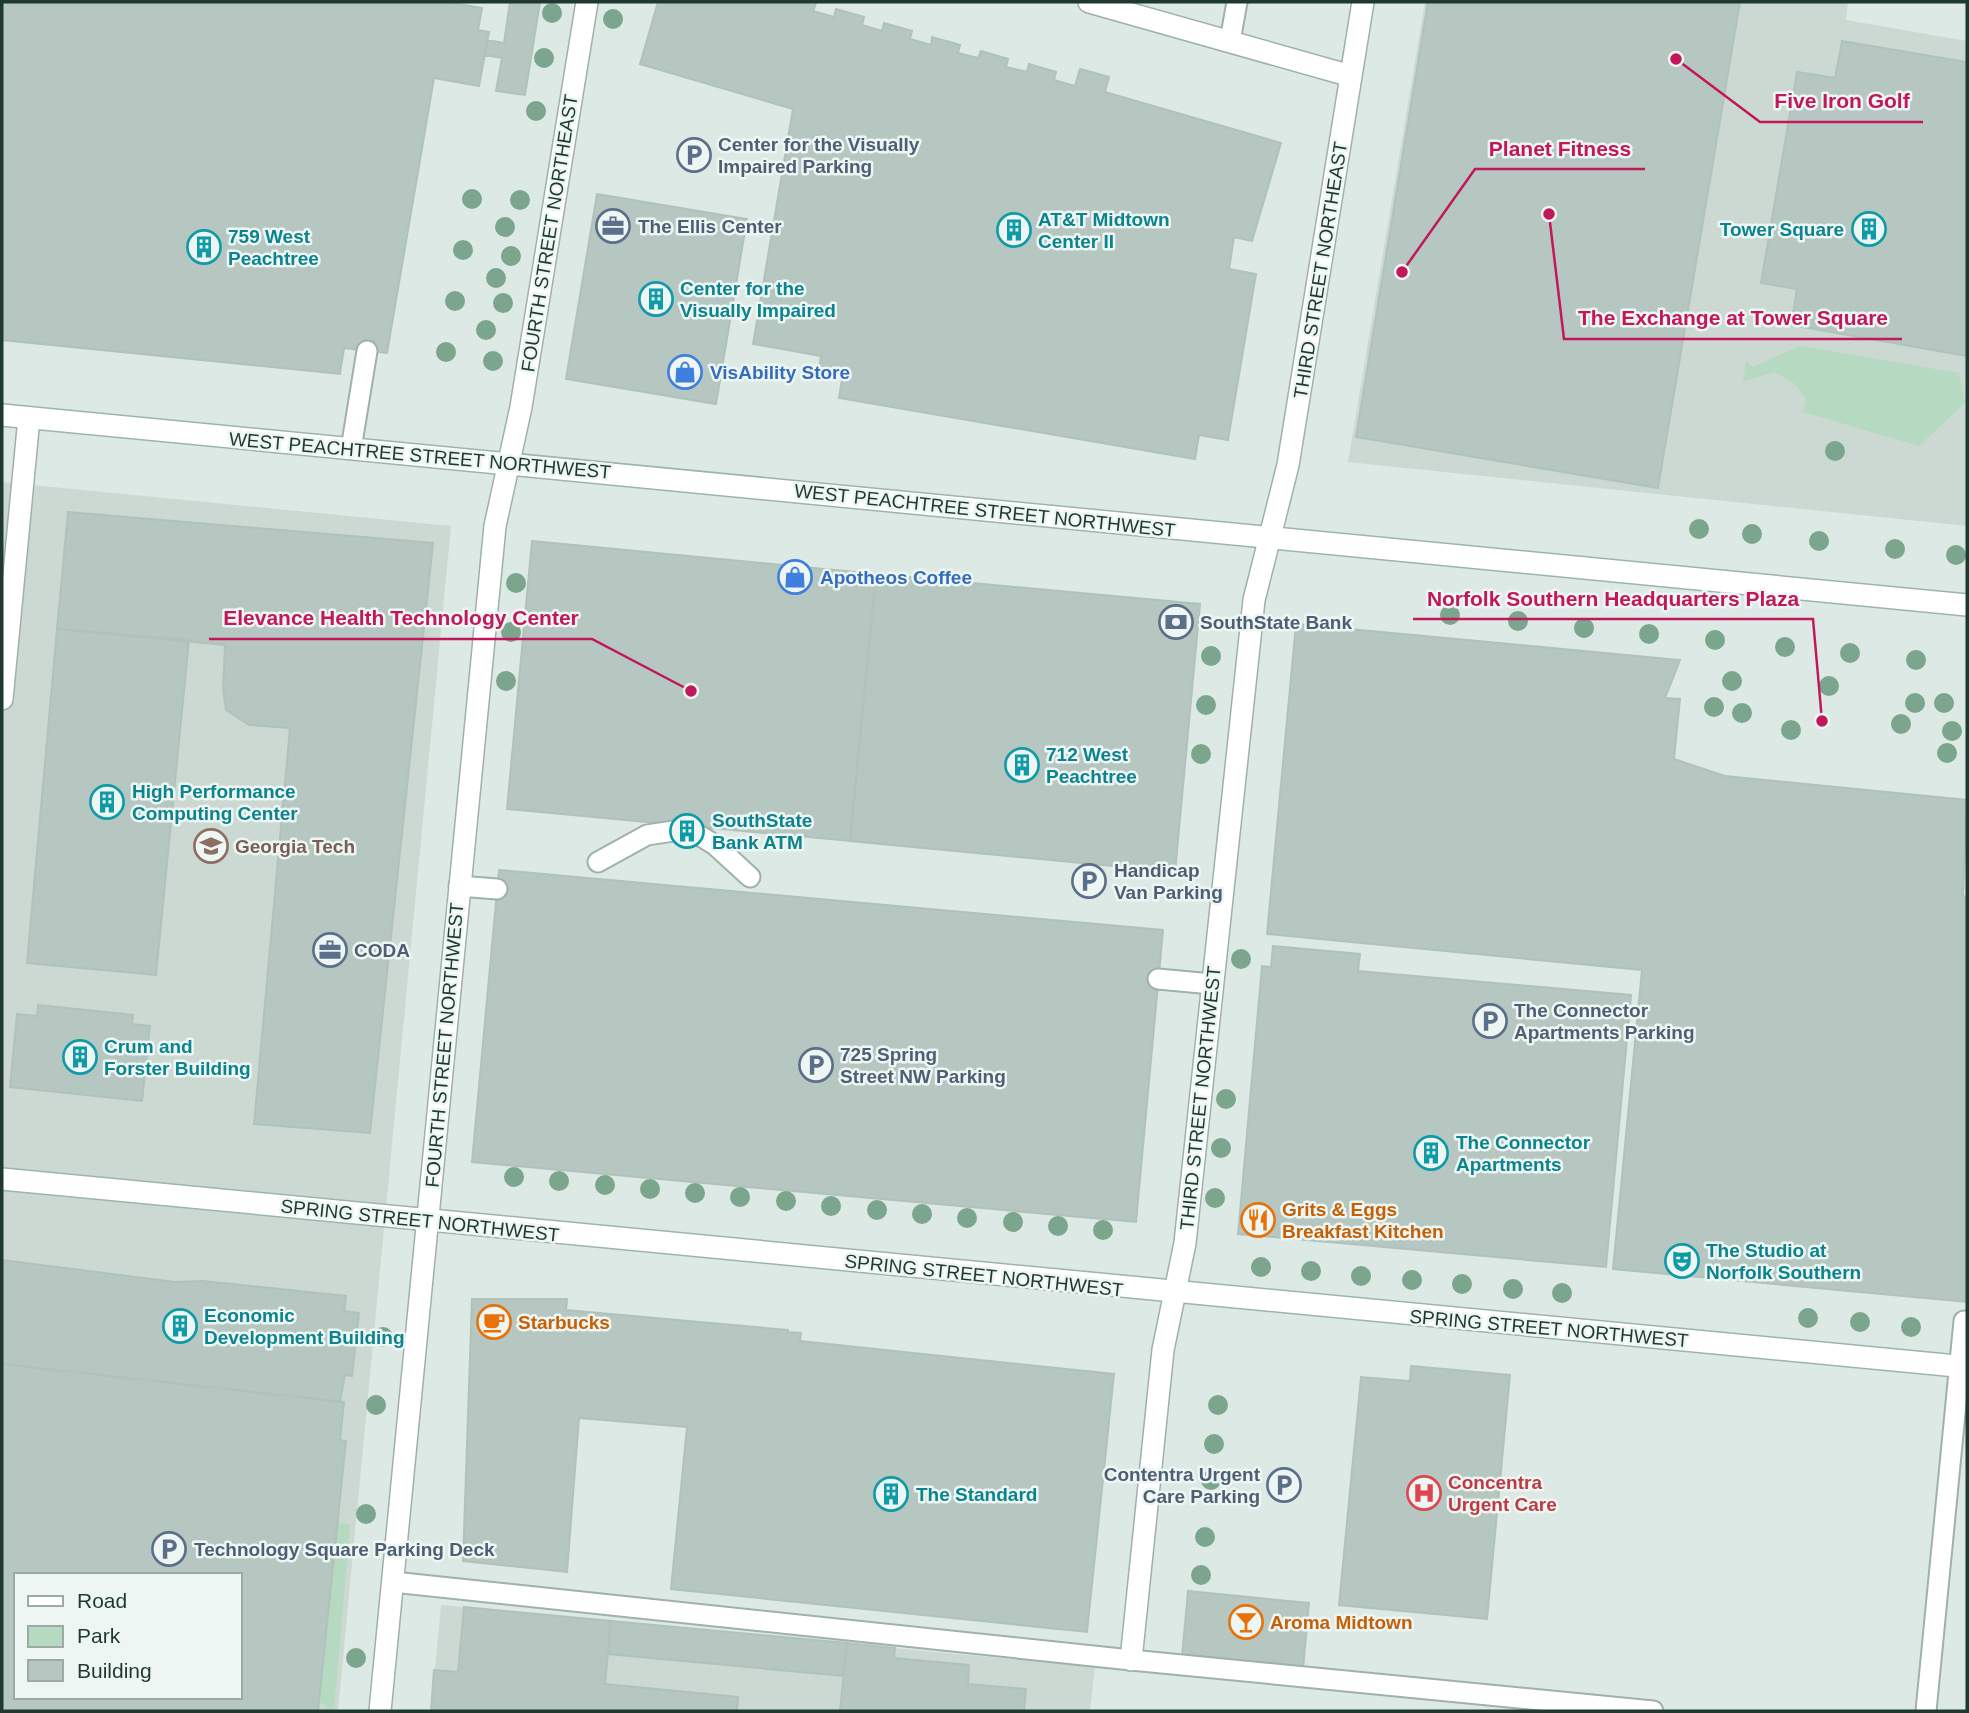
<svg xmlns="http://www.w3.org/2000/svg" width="1969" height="1713" font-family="Arial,sans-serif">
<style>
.built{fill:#ccd9d3;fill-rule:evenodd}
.green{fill:#b6dac1}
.building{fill:#b6c6c0;stroke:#b0c2bb;stroke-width:2;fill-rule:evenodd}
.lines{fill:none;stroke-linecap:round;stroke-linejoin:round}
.lane-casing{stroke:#a0b0ab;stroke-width:23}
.street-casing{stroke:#a0b0ab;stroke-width:24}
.secondary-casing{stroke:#9db4ac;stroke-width:24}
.lane{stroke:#fff;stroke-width:19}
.street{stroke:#fff;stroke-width:21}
.secondary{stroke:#fff;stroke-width:21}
.tree{fill:#7ba58d}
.labels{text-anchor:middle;stroke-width:5;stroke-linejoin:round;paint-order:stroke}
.service-label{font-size:19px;font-weight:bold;fill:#4e5e75;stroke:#edf6f2;text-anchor:start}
.culture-label{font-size:19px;font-weight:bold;fill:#0d838f;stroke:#edf6f2;text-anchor:start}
.street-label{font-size:19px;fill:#1f3832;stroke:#edf6f2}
.shop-label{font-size:19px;font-weight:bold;fill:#366cbe;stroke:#edf6f2;text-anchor:start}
.education-label{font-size:19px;font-weight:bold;fill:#785e54;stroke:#edf6f2;text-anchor:start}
.food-label{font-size:19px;font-weight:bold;fill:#c56008;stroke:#edf6f2;text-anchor:start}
.health-label{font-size:19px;font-weight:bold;fill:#be3a42;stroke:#edf6f2;text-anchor:start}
.leader{fill:none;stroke:#c2185b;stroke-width:2.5}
.callout-dot{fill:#c2185b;stroke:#edf6f2;stroke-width:2.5}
.callout-label{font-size:21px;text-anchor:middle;font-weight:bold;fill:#c2185b;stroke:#edf6f2;stroke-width:5;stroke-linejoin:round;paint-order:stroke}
</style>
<rect width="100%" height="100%" fill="#dde9e4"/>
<path class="built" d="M1425 2H1848L1846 20 1967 41V526L1348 462Z
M2 482 451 526 338 1711H2ZM16 1575H240V1697H16Z
M441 1605 1095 1667 1090 1711H431Z"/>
<path class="green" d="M1800 346 1959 373 1965 403 1919 446 1803 412 1806 400 1795 384 1775 372 1743 381 1746 361 1753 367Z
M338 1523 350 1524 334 1711H326V1705L319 1703Z"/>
<path class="building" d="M2 2H447L482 8 478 30 489 32 479 86 434 78 387 353 344 348 340 374 2 340Z
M510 2H540L525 95 496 91 502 58 485 55 487 40 504 43Z
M658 2H810L816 3 813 11 834 17 836 9 864 17 862 25 882 31 884 23 912 31 910 39 931 45 932 37 960 45 958 53 978 58 981 51 1008 59 1006 67 1027 72 1029 64 1056 72 1054 80 1075 86 1080 69 1095 73 1109 77 1105 92 1281 143 1252 241 1234 237 1229 269 1256 274 1228 440 1199 435 1195 459 839 398 843 373 819 369 821 356 753 344 793 109 640 64Z
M1428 2H1740L1658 488 1356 437Z
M1842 41 1967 62V356L1791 325 1797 289 1761 283 1797 72 1835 78Z
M597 194 747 219 716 404 566 379Z
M68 512 433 543 370 1133 254 1124 290 728 249 725 226 710 223 688 225 645 57 629Z
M532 541 876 574 850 841 507 809Z
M876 574 1200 604 1175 872 850 841Z
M1296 624 1680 660 1665 698 1680 699 1674 759 1725 776 1967 800 1963 896 1967 897V1302L1613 1269 1642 970 1267 934Z
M57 629 189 640 156 975 27 963Z
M499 870 1163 930 1136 1222 472 1162Z
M1273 946 1360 954 1358 971 1631 995 1606 1267 1238 1234 1262 966 1271 967Z
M38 1005 133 1015 132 1024 150 1026 142 1101 10 1087 17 1014 37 1016Z
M2 1260 175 1282 203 1281 346 1296 344 1311 359 1313 352 1376 345 1375 340 1402 2 1364Z
M472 1299H567L566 1310 788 1330V1332L801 1333 800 1341 1114 1374 1087 1632 671 1589 687 1427 579 1418 567 1572 463 1561Z
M2 1364 344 1402 340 1440 346 1441 318 1711H2ZM16 1575H240V1697H16Z
M1411 1366 1510 1375 1487 1619 1339 1605 1361 1377 1410 1381Z
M1188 1591 1309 1603 1303 1669 1182 1657Z
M464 1607 611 1621 605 1684 738 1697 737 1711H431L434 1670 458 1672Z
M611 1621 847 1643 843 1676 608 1654Z
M847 1643 895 1648 894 1658 969 1665 968 1684 1026 1689 1024 1711H840Z"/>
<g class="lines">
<g class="lane-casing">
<path id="lane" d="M1230 41 1237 2
M351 449 367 351
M694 832 715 845 750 877
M598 862 647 835 680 830
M459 886 497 889
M1158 979 1212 984
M393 1582 1131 1660 1653 1711
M1926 1711 1964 1321"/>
</g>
<g class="street-casing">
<path id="street" d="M1089 2 1351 76
M2 699 29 418
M1131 1660 1163 1350 1185 1243 1254 600 1288 465 1363 2
M380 1711 495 526 521 407 587 2"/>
</g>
<g class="secondary-casing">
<path id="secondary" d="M2 415 1967 605
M2 1179 1967 1367"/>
</g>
<use href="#lane" class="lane"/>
<use href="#street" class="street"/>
<use href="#secondary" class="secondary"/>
</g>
<g class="tree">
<circle cx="552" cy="13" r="10"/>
<circle cx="613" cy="19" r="10"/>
<circle cx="544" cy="58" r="10"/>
<circle cx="536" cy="111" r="10"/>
<circle cx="472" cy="199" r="10"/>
<circle cx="520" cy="200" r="10"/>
<circle cx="505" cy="227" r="10"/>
<circle cx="463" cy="250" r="10"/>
<circle cx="511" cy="256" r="10"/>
<circle cx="496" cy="278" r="10"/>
<circle cx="455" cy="301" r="10"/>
<circle cx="503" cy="303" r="10"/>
<circle cx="486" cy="330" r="10"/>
<circle cx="446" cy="352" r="10"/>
<circle cx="493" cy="361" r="10"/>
<circle cx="1835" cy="451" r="10"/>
<circle cx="1699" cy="529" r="10"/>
<circle cx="1752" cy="534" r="10"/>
<circle cx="1819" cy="541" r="10"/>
<circle cx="1895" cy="549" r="10"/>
<circle cx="1956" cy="555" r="10"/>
<circle cx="516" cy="583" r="10"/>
<circle cx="1450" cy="615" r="10"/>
<circle cx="1518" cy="621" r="10"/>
<circle cx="1584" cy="628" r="10"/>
<circle cx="511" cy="632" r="10"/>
<circle cx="1649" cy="634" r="10"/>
<circle cx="1715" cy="640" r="10"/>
<circle cx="1785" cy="647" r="10"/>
<circle cx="1850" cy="653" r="10"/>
<circle cx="1211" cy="656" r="10"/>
<circle cx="1916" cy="660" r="10"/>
<circle cx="506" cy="681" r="10"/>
<circle cx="1732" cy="681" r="10"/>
<circle cx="1829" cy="686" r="10"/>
<circle cx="1915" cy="703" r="10"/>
<circle cx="1944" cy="703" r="10"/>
<circle cx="1206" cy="705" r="10"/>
<circle cx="1714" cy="707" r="10"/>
<circle cx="1742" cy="713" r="10"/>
<circle cx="1901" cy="724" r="10"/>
<circle cx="1791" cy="730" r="10"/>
<circle cx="1952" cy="731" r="10"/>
<circle cx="1947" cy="753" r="10"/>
<circle cx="1201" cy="754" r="10"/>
<circle cx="1241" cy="959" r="10"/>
<circle cx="1226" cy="1099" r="10"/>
<circle cx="1221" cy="1148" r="10"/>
<circle cx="514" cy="1177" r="10"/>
<circle cx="559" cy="1181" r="10"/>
<circle cx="605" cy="1185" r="10"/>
<circle cx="650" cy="1189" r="10"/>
<circle cx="695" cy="1193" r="10"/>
<circle cx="740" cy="1197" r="10"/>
<circle cx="1215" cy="1198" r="10"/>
<circle cx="786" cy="1201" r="10"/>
<circle cx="831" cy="1206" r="10"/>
<circle cx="877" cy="1210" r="10"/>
<circle cx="922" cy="1214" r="10"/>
<circle cx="967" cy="1218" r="10"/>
<circle cx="1013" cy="1222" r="10"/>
<circle cx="1058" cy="1226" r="10"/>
<circle cx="1103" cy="1230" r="10"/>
<circle cx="1261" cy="1267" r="10"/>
<circle cx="1311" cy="1271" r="10"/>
<circle cx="1361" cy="1276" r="10"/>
<circle cx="1412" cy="1280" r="10"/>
<circle cx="1462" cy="1284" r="10"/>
<circle cx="1513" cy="1289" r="10"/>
<circle cx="1562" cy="1293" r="10"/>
<circle cx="1808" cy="1318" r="10"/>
<circle cx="1860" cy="1322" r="10"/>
<circle cx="1911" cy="1327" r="10"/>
<circle cx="383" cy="1337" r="10"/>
<circle cx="376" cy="1405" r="10"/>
<circle cx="1218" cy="1405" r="10"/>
<circle cx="1214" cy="1444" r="10"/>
<circle cx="1211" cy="1480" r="10"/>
<circle cx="366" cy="1514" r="10"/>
<circle cx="1205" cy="1537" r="10"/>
<circle cx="1201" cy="1575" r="10"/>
<circle cx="356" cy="1658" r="10"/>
</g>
<defs>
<g id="parking-ring" transform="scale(1.75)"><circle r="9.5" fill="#edf6f2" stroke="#5c6f8a" stroke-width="1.5"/><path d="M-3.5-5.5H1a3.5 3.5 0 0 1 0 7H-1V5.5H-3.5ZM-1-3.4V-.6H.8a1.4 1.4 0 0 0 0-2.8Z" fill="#5c6f8a"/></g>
<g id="office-ring" transform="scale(1.75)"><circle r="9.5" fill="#edf6f2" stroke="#5c6f8a" stroke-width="1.5"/><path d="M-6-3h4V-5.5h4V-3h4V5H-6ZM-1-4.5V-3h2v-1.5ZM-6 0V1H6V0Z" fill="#5c6f8a"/></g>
<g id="building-ring" transform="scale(1.75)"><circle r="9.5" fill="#edf6f2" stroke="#0f9aa8" stroke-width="1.5"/><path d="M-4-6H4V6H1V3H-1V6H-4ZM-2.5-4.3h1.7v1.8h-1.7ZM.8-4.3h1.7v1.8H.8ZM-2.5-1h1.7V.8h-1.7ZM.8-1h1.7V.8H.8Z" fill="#0f9aa8"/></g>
<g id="shop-ring" transform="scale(1.75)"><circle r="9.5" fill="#edf6f2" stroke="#3f7fe0" stroke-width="1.5"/><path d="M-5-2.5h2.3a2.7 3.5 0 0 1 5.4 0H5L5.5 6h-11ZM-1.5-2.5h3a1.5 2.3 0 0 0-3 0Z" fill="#3f7fe0"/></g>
<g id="bank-ring" transform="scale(1.75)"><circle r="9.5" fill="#edf6f2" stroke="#5c6f8a" stroke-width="1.5"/><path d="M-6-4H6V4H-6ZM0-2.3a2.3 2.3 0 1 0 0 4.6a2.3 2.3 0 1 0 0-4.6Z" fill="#5c6f8a"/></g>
<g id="university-ring" transform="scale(1.75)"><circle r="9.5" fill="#edf6f2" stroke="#8d6e63" stroke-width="1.5"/><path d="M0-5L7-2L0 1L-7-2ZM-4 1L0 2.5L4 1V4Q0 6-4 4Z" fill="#8d6e63"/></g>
<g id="restaurant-ring" transform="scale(1.75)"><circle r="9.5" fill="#edf6f2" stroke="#e8710a" stroke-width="1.5"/><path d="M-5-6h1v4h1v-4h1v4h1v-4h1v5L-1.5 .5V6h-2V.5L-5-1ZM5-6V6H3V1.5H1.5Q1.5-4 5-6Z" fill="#e8710a"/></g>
<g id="theatre-ring" transform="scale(1.75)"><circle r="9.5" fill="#edf6f2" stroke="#0f9aa8" stroke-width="1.5"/><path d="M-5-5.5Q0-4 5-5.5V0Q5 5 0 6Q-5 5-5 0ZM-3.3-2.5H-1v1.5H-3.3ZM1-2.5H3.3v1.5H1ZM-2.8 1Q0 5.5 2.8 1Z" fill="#0f9aa8"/></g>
<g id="cafe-ring" transform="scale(1.75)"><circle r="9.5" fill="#edf6f2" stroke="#e8710a" stroke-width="1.5"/><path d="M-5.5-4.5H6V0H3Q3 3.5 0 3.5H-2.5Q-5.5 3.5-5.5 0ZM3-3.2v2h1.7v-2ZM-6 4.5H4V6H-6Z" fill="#e8710a"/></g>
<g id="hospital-ring" transform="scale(1.75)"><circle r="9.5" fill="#edf6f2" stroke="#e0444e" stroke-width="1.5"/><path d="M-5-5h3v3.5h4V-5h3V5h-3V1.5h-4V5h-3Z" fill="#e0444e"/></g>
<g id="bar-ring" transform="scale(1.75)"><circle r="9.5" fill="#edf6f2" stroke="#e8710a" stroke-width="1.5"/><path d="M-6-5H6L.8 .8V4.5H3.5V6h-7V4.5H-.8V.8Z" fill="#e8710a"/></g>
</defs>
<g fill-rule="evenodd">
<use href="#parking-ring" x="694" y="155"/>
<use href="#office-ring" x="613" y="226"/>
<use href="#building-ring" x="1869" y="229"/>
<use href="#building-ring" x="1014" y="230"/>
<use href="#building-ring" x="204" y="247"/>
<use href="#building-ring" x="656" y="299"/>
<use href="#shop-ring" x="685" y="372"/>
<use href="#shop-ring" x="795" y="577"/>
<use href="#bank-ring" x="1176" y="622"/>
<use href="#building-ring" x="1022" y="765"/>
<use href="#building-ring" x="107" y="802"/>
<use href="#building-ring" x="687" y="831"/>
<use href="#university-ring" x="211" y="846"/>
<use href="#parking-ring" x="1089" y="881"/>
<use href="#office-ring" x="330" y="950"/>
<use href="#parking-ring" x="1490" y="1021"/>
<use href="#building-ring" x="80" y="1057"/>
<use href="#parking-ring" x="816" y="1065"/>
<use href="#building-ring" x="1431" y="1153"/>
<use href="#restaurant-ring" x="1258" y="1220"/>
<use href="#theatre-ring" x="1682" y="1261"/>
<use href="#cafe-ring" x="494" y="1322"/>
<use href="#building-ring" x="180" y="1326"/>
<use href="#parking-ring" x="1284" y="1485"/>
<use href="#hospital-ring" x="1424" y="1493"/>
<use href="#building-ring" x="891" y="1494"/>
<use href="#parking-ring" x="169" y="1549"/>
<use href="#bar-ring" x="1246" y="1622"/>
</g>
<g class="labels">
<g class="service-label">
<text x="718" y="151">Center for the Visually<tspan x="718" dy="22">Impaired Parking</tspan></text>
<text x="638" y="233">The Ellis Center</text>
<text x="1200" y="629">SouthState Bank</text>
<text x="1114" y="877">Handicap<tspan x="1114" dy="22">Van Parking</tspan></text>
<text x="354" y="957">CODA</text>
<text x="1514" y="1017">The Connector<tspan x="1514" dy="22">Apartments Parking</tspan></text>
<text x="840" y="1061">725 Spring<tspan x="840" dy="22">Street NW Parking</tspan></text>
<text x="1260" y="1481" text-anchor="end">Contentra Urgent<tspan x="1260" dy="22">Care Parking</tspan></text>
<text x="194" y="1556">Technology Square Parking Deck</text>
</g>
<g class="culture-label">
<text x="1038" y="226">AT&amp;T Midtown<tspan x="1038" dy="22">Center II</tspan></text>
<text x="1844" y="236" text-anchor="end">Tower Square</text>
<text x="228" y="243">759 West<tspan x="228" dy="22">Peachtree</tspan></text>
<text x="680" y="295">Center for the<tspan x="680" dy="22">Visually Impaired</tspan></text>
<text x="1046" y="761">712 West<tspan x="1046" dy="22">Peachtree</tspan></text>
<text x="132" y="798">High Performance<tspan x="132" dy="22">Computing Center</tspan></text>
<text x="712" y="827">SouthState<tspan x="712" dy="22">Bank ATM</tspan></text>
<text x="104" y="1053">Crum and<tspan x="104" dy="22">Forster Building</tspan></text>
<text x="1456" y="1149">The Connector<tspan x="1456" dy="22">Apartments</tspan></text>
<text x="1706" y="1257">The Studio at<tspan x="1706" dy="22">Norfolk Southern</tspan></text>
<text x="204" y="1322">Economic<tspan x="204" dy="22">Development Building</tspan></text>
<text x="916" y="1501">The Standard</text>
</g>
<g class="street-label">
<text transform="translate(549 233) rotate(-81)" y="7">FOURTH STREET NORTHEAST</text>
<text transform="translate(1320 270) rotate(-81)" y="7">THIRD STREET NORTHEAST</text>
<text transform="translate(420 455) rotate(5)" y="7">WEST PEACHTREE STREET NORTHWEST</text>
<text transform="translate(985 510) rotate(6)" y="7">WEST PEACHTREE STREET NORTHWEST</text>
<text transform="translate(444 1045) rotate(-85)" y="7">FOURTH STREET NORTHWEST</text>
<text transform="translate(1200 1098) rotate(-84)" y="7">THIRD STREET NORTHWEST</text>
<text transform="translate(420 1220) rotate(6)" y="7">SPRING STREET NORTHWEST</text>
<text transform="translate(984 1275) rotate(6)" y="7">SPRING STREET NORTHWEST</text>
<text transform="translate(1549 1328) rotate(5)" y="7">SPRING STREET NORTHWEST</text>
</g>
<g class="shop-label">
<text x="710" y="379">VisAbility Store</text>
<text x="820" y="584">Apotheos Coffee</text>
</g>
<g class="education-label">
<text x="235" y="853">Georgia Tech</text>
</g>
<g class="food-label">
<text x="1282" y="1216">Grits &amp; Eggs<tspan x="1282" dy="22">Breakfast Kitchen</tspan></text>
<text x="518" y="1329">Starbucks</text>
<text x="1270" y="1629">Aroma Midtown</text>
</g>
<g class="health-label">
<text x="1448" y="1489">Concentra<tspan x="1448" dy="22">Urgent Care</tspan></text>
</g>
</g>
<path class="leader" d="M1676 59L1760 122H1923M1402 272L1475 169H1645M1549 214L1564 339H1902M1822 721L1813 619H1413M691 691L592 639H209"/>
<g class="callout-dot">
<circle cx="1676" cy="59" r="7"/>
<circle cx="1402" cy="272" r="7"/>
<circle cx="1549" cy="214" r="7"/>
<circle cx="1822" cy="721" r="7"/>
<circle cx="691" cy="691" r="7"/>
</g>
<g class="callout-label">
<text x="1842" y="108">Five Iron Golf</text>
<text x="1560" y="156">Planet Fitness</text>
<text x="1733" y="325">The Exchange at Tower Square</text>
<text x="1613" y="606">Norfolk Southern Headquarters Plaza</text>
<text x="401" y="625">Elevance Health Technology Center</text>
</g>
<rect width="1969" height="1713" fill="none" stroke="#1f3832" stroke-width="7"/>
<rect x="14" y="1573" width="228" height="126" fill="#edf6f2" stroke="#9baaa5" stroke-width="2"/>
<rect x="28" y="1596" width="35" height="10" fill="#ffffff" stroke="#9baaa5" stroke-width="2"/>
<text x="77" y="1608" font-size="21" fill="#1f3832">Road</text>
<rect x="28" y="1626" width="35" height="21" fill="#b6dac1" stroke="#9baaa5" stroke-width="2"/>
<text x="77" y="1643" font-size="21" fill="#1f3832">Park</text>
<rect x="28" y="1660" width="35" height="21" fill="#b6c6c0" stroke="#9baaa5" stroke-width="2"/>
<text x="77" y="1678" font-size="21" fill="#1f3832">Building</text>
</svg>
